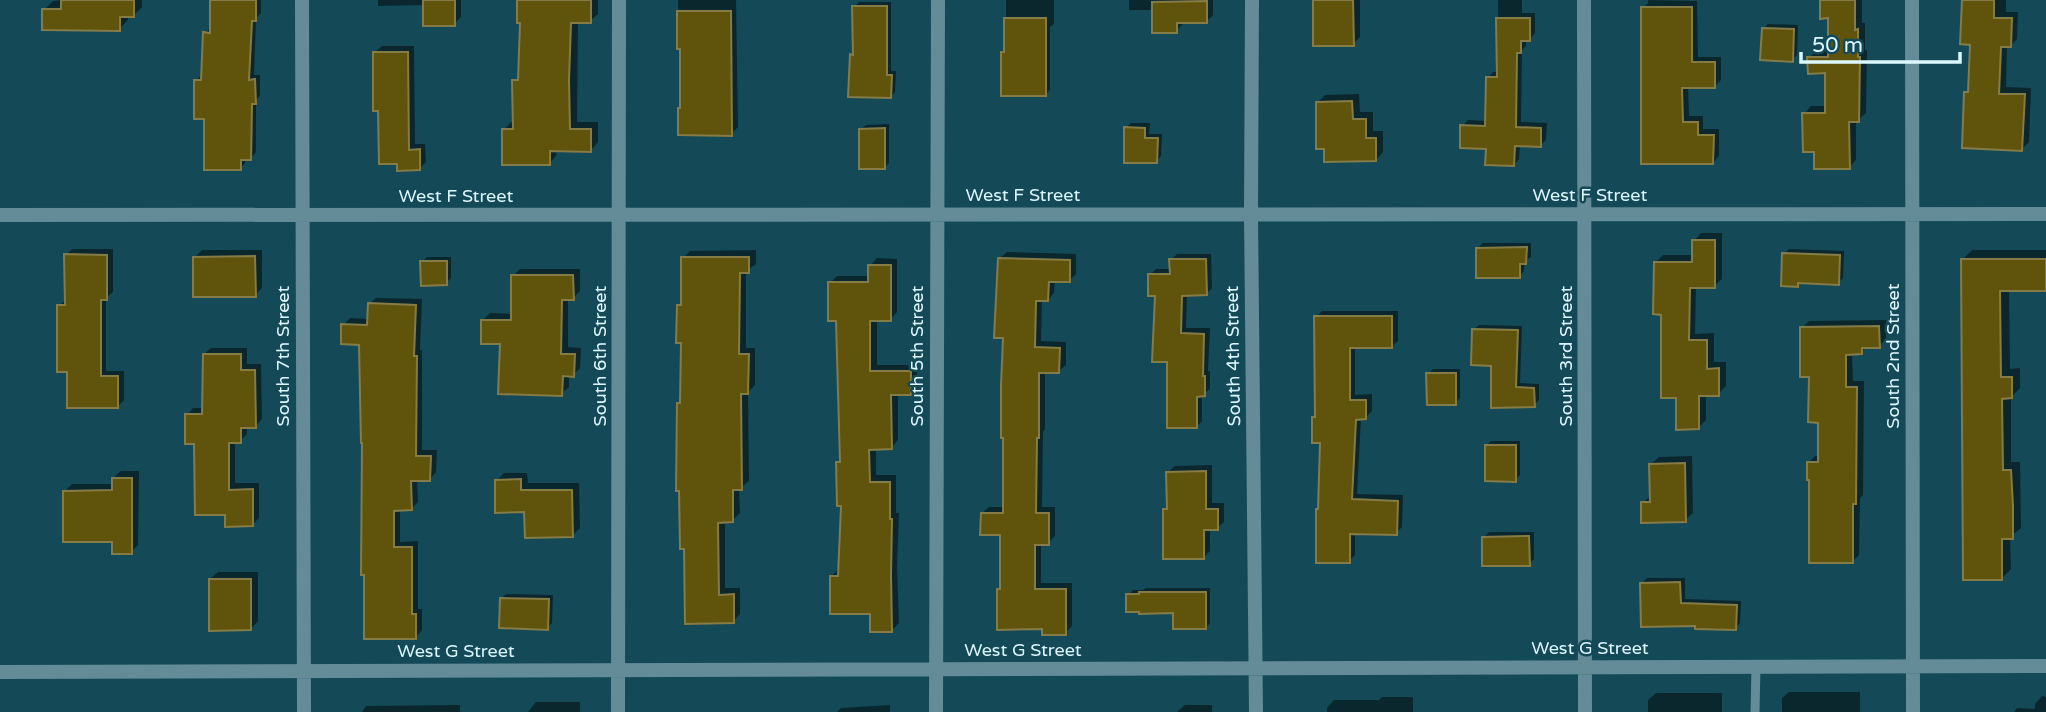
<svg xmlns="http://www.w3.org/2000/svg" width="2046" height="712" font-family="'Varela Round',sans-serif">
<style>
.shadow{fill:#0007}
.building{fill:#60540c;stroke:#857b46;stroke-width:2}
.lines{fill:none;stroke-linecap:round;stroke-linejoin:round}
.lane{stroke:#638c98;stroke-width:9}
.street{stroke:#638c98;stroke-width:14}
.labels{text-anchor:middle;stroke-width:5;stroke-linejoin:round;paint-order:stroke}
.street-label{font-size:18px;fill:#ddf7ff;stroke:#144957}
</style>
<rect width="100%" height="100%" fill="#144957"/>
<path class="shadow" d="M63 0H142V7L133 16H128V20L119 29 44 10 53 1Z
M212 0H261V13L256 18 254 75H260V96L256 100V152L251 158H245V163L240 169 206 117 196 81 201 75 205 33 210 28Z
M378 0H461V17L454 24 425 5 378 6Z
M519 0H598V14L590 21H578L577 122H598V142L591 150H557L556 156 549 164 504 130 511 122H514V81L520 75 522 21Z
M678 0H736L738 127 731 134 682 106V47H679Z
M1006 0H1054V24L1050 27V90L1046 94 1006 50Z
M1129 0H1213V15L1207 21H1183V24L1176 31 1154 10H1129Z
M1315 0H1360V37L1353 44Z
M1498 0H1522V13H1535V33L1530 39H1526V46L1522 50 1521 122 1547 123 1546 140 1540 146 1520 145 1519 159 1514 165 1488 148 1462 126 1468 120 1487 121V78L1493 72H1499Z
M1648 0 1697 1 1698 57H1721V80L1715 86H1688L1689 116H1703V129H1719V156L1713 163 1643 162V8L1648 3Z
M1821 0H1862V23H1865V50H1867L1866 113 1858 120H1856V160L1849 167 1816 150 1804 114 1811 106H1827L1826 71 1809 58 1817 50H1830L1829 17Z
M1962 0H2006V12H2018L2017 39 2010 46 2007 45 2006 87 2031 88 2029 142 2022 149 1966 93 1969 89 1971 43Z
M859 2H891V71H896L895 92 890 97 852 55 854 53V7Z
M1768 24 1798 25 1797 55 1792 60 1763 29Z
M382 46H414L415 144H425L426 162 419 169H399L375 52Z
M1359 94 1360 112H1373V131H1383V152L1376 160 1318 102 1325 95Z
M1131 123H1150L1149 134H1162L1161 156 1157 161 1126 128Z
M889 124V163L885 167 861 129 866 125Z
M1701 233H1722V279L1714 286H1696L1695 334 1714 333V362H1726V386L1718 394H1706V420L1698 428 1678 396 1655 263 1663 255H1694V241Z
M1483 243H1531V257L1524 262V271L1519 276 1478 248Z
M72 249H113V292L106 298V371H124V400L118 406 69 370 58 306 66 300V255Z
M1789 249 1844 251 1843 278 1838 283 1801 282 1797 285 1784 254Z
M202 250H262V288L255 295 195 257Z
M756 250V264L746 271V348H755V385L748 392 749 481 739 489 740 513 732 521H725V588H740V614L733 622 686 547 679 404 682 401 683 342 679 305 683 301V258L690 251Z
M1972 250H2046V289H2009L2010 369 2020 368V388L2011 397V462H2020L2021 528 2010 537 2011 569 2002 578 1963 259Z
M1007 252 1076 254V274L1069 281 1055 280 1054 293 1048 300 1042 299 1041 341 1066 342V365L1059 371H1045V429L1043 432 1042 507H1055V536L1048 543H1041V583H1072V626L1065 633 1044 628 999 590 1001 587V533L982 513 989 507H1005L1004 336 1000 258Z
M1177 254H1211L1212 288 1206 294H1187L1186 328H1210L1208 371H1210V389L1202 395V421L1196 427 1169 360 1156 294 1150 275 1156 269H1171V260Z
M427 257H451V278L446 283 422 262Z
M877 258 897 259V312L890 320H877V365H917V387L910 394H898V440L891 448H876V475H896V513H899L897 567 899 623 892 630 831 577 838 569 842 504 838 463 841 460 838 320 830 283 837 276H870V266Z
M520 269H580V291L573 298 568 299V347L581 348 580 368 573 375H569V387L561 394 501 342 482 321 490 313 513 314V276Z
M376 298 422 299 420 350H422V450H437L436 472 430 479H417L418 502 411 509H400V542L418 541V609H422V630L416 637 365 547 361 343 343 325 350 318 369 319V304Z
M1322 311H1398V341L1392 346H1355V395L1372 394V411L1366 417 1361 418 1357 494 1403 495 1402 527 1396 533 1355 532V555L1349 561 1322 441 1314 417 1317 414 1316 317Z
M1886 320V339L1879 346H1867L1861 353H1852L1853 381H1864L1863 495 1860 498 1859 555 1852 562 1811 478 1808 463 1815 456H1820V421L1802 328 1809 321Z
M1479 325 1522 326 1520 383 1539 384V400L1534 405 1493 407V364L1474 329Z
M211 348H247V364H261L262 419 255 426H247V434L240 441H235V483H259V518L252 525 227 513 196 442 187 415 193 408H204V354Z
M1433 369H1460V398L1455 403 1428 374Z
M1491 441H1520V475L1515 480 1486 446Z
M1692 456 1693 513 1685 520 1643 503 1652 494 1651 464 1659 457Z
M1212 465V503H1224V522L1217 528H1210V551L1203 558 1165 509 1168 506V472L1175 466Z
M121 471H139L138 545 131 552 113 540 65 491 72 484H113V478Z
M504 473H527L528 483H579L580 528 572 536 526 511 497 480Z
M1489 532H1534V559L1529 564 1484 537Z
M218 572H258V621L251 629 210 579Z
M1647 578H1685V599L1741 601 1740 623 1735 628 1697 627 1642 583Z
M1146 588H1210V623L1206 628 1175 612 1128 595 1133 590H1143Z
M506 594 553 595 552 623 547 628 501 599Z
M1789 692H1860V712H1782V698Z
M1656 693H1722V712H1648V700Z
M2042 696 2046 697V712H2014L2017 708 2035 709V704Z
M1382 697H1413V712H1327V708L1334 700H1379Z
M536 702H580V712H528Z
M460 705V712H362L366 706Z
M890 705V712H837L841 708Z
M1185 705H1212V712H1177Z"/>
<path class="building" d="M61 0H134V17H120V31L42 30V9H61Z
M210 0H256V21H252L249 80 255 79 256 104H252L251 160H241V170H204V119H194V80H201L203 32 210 33Z
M423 0H455V26H423Z
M517 0H591V23H571L569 80 570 129H591V152L550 151V165H502V129H513L512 80H518L520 23H517Z
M1313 0H1353L1354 46H1313Z
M1820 0H1855V30L1858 29V57H1860L1859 122H1849L1850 169H1814V152H1803L1802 113H1825V73L1808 74 1807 57H1828V18L1820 19Z
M1962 0H1994V18H2012L2011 47H2001L1999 94H2025L2022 151 1962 148 1964 92H1968L1970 45 1960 44Z
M1207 1V23H1177V33H1152V2Z
M852 6H887V75H892L891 98 848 97 850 54 853 55Z
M1641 7H1692V62H1715V88H1682L1683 122H1698V135H1714L1713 164H1641Z
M677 11H731L732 136 678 135V108H680V49H677Z
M1004 18H1046V96H1001V52H1004Z
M1496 18H1530V41H1521V53H1517L1516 127 1541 128V147L1515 146 1514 166 1485 165 1486 149 1460 148V125L1485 126 1486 77H1497Z
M1762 28 1794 29 1793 62 1760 60Z
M373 52H408L409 150 420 149V170L397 171V164H379L378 111H373Z
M1352 101 1353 119H1366V138H1376V161L1324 162V149H1316V102Z
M1124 127 1145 128V138H1158L1157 163H1124Z
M885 128V169H859V129Z
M1692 240H1715V288H1690L1689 340H1707V369L1719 368V396H1699V429L1676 430V398H1661V315L1653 314 1654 262H1692Z
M1527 247 1526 264H1520V278H1476V248Z
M1782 253 1840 255 1839 285 1798 283V287L1781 286Z
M64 254 107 255V300H101V376H118V408H67V372H57V305H65Z
M255 256 256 297H193V257Z
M681 257H749V273H740L739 354H749L748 394H741L742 490H733V522L718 523 719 595 734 594V623L685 624 684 549H680L679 491H676L677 403H680L681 343H676L677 305H681Z
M998 258 1070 260V282H1049L1048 301H1036L1035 347 1060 348 1059 373H1039V438H1037L1036 513H1049V545H1035V589H1066V635H1042V629L997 630V589H1000V535H980L981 513H1003V438H1001V386L1003 338H994Z
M1169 259H1206L1207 295 1182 296 1181 333 1204 334 1203 376H1205V396L1197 397V428H1167V362H1152L1155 296H1148V274H1170Z
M1961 259H2046V291H2000L2001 377H2012V398L2002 399 2003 470H2011L2013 506V539H2002V580H1963Z
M420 261H447V285L421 286Z
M868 265H891V321H870V371H911V395H891L892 449 869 450 870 482H890V519H892L891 575 892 632H870V614H830V576H838L841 506H837L836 462H840L836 321H828V282H868Z
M511 275H573L574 300H562L561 354H575L574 377 563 376 562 396 498 394 500 344H481V320H511Z
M368 303 416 305 414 356H417L416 456H431L430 481H411L412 510 394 511V547H412V614H416V639H364V575H361L362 443H361L359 345 341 344V324L367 325Z
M1314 316H1392V348H1350V400H1366V419L1356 420 1352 499 1398 501 1397 535 1350 534V563H1316V509H1318L1320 443H1312V417H1315Z
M1879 326 1880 348H1862V354L1846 355V387H1857L1856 504H1853V563H1809V480H1807V462H1818V423L1808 422 1809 377H1800V327Z
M1472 329 1518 330 1516 387 1534 388 1535 407 1491 408V366L1471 365Z
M203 354H241V370H255L256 428H241V443H229V490L253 489V526L225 527V515H195L194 444H185V414H202Z
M1426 373H1456V405H1427Z
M1485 445H1516V482L1485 481Z
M1685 463 1686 522 1641 523V502H1650L1649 464Z
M1206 471V509H1218V530H1204V559H1163V509H1167L1166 472Z
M112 478H132V554H112V542H63V491L112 490Z
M521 479V490H572L573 537 525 538 524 512 495 513V480Z
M1529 536 1530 566H1482V537Z
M209 579H251V630L209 631Z
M1680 582 1681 603 1737 605 1736 630 1695 629V626L1641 627 1640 583Z
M1139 592H1206V629H1173V613L1139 614V612H1126V594H1139Z
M500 598 549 599 548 630 499 628Z"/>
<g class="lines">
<path class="lane" d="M1755 712 1756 667"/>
<path class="street" d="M302 0 304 712
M1252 0 1251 215 1256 712
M1584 0 1585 712
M1912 0 1913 712
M0 215 2046 214
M0 672 2046 666
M618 712 619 0
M936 712 938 0"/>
</g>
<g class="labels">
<g class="street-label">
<text x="1023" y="201">West F Street</text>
<text x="1590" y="201">West F Street</text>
<text x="456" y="202">West F Street</text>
<text transform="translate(283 356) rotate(-90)" y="6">South 7th Street</text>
<text transform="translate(600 356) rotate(-90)" y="6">South 6th Street</text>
<text transform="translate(917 356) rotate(-90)" y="6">South 5th Street</text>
<text transform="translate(1233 356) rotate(-91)" y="6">South 4th Street</text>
<text transform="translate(1566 356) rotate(-90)" y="6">South 3rd Street</text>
<text transform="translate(1893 356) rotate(-90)" y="6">South 2nd Street</text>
<text x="1590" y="654">West G Street</text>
<text x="1023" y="656">West G Street</text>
<text x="456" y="657">West G Street</text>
</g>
</g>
<path d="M1801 52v10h159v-10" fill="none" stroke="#ddf7ff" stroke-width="3.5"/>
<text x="1812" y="52" font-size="21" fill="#ddf7ff" stroke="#144957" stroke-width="5" paint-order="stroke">50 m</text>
</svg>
